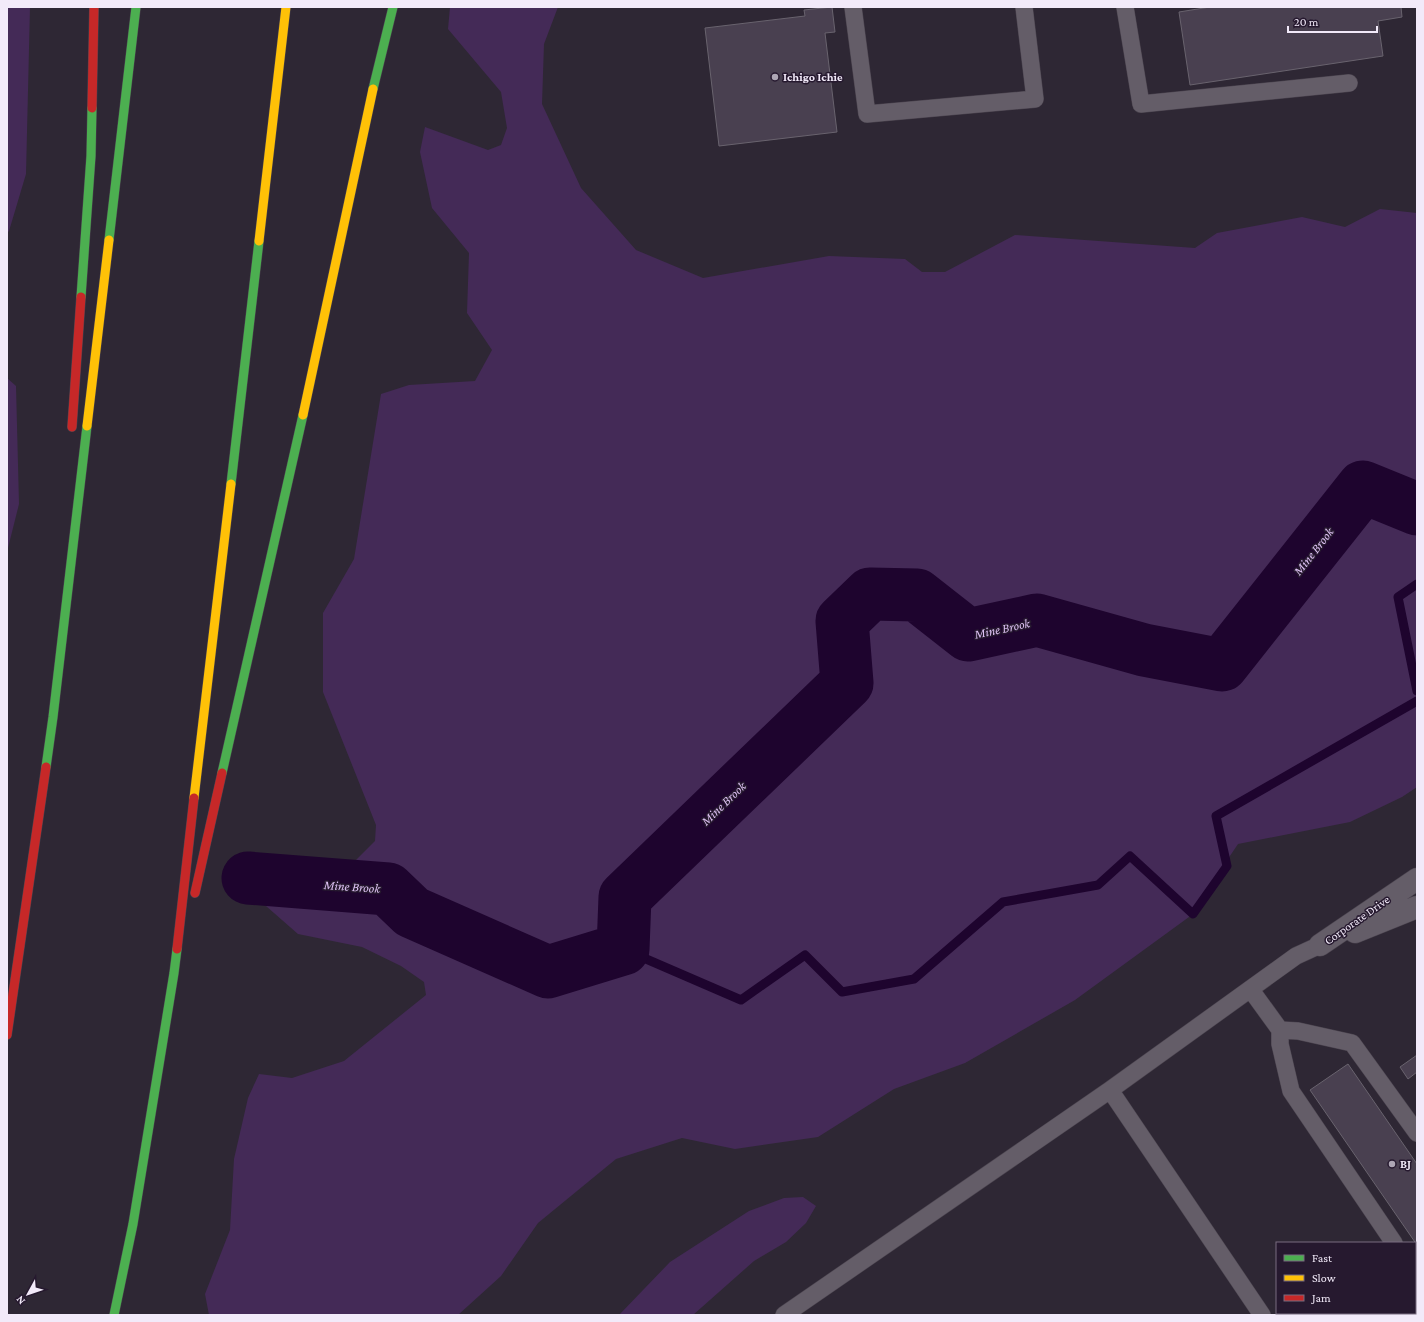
<svg xmlns="http://www.w3.org/2000/svg" width="1424" height="1322" font-family="'Crimson Pro',serif">
<style>
.green{fill:#442a57}
.lines{fill:none;stroke-linecap:round;stroke-linejoin:round}
.stream{stroke:#1e042e;stroke-width:9}
.river{stroke:#1e042e;stroke-width:53}
.building{fill:#494050;stroke:#69636e}
.lane-casing{stroke:#4b444f;stroke-width:18}
.street-casing{stroke:#4b444f;stroke-width:23}
.fast-casing{stroke:#4b444f;stroke-width:10}
.slow-casing{stroke:#4b444f;stroke-width:10}
.jam-casing{stroke:#4b444f;stroke-width:10}
.lane{stroke:#645d68;stroke-width:17}
.street{stroke:#645d68;stroke-width:22}
.fast{stroke:#4caf50;stroke-width:9}
.slow{stroke:#ffc107;stroke-width:9}
.jam{stroke:#c62828;stroke-width:9}
.poi-dot{fill:#ada6b4;stroke:#26192f;stroke-width:1.5}
.labels{text-anchor:middle;stroke-width:3;stroke-linejoin:round;paint-order:stroke}
.poi-label{font-size:12px;font-weight:bold;fill:#f2eaf9;stroke:#26192f;text-anchor:start}
.street-label{font-size:12px;fill:#f2eaf9;stroke:#26192f}
.water-label{font-size:13px;font-style:italic;fill:#dec2f4;stroke:#26192f}
</style>
<rect width="100%" height="100%" fill="#2e2734"/>
<path class="green" d="M7 7H30L26 174 9 231 7 233Z
M450 7H558L544 44 542 104 581 188 636 250 703 278 829 256 905 259 922 272H945L1015 235 1195 248 1217 233 1302 217 1345 227 1380 209 1417 213V787L1402 797 1350 822 1238 844 1189 917 1075 1000 965 1063 894 1089 818 1137 735 1149 682 1138 616 1159 538 1223 501 1276 458 1315H209L205 1294 230 1230 234 1159 248 1098 259 1074 292 1078 344 1061 426 995 424 982 401 966 362 947 298 934 249 891 283 863 343 873 375 841 376 825 323 692V613L354 559 381 394 409 385 475 381 492 350 467 313 469 253 432 208 420 152 425 127 488 150 501 145 507 128 501 92 448 29Z
M7 378 16 386 19 504 7 552Z
M803 1197 816 1206 806 1223 786 1242 754 1261 693 1315H619L670 1262 749 1211 784 1198Z"/>
<g class="lines">
<path class="stream" d="M1417 584 1398 597 1417 691
M623 949 741 1000 805 955 842 992 914 979 1003 902 1098 885 1130 856 1193 914 1227 866 1216 816 1417 701"/>
<path class="river" d="M248 878 388 889 412 912 548 972 623 949 625 897 847 683 842 621 870 594 917 595 968 635 1037 620 1144 650 1222 665 1363 487 1417 509"/>
</g>
<path class="building" d="M832 7 835 32 825 33 837 132 719 146 705 28 805 16 804 10Z
M1210 7H1401L1402 17 1378 21 1383 56 1190 85 1179 12Z
M1417 1055V1072L1408 1079 1400 1067Z
M1348 1064 1417 1164V1245L1310 1090Z"/>
<g class="lines">
<g class="lane-casing">
<path id="lane" d="M853 7 867 114 1035 99 1024 7
M1125 7 1141 104 1349 83
M1251 990 1280 1030V1044L1291 1091 1394 1243
M1280 1030 1298 1031 1352 1043 1417 1133
M1110 1090 1262 1315
M1415 1274 1417 1277
M784 1315 1110 1090 1296 956 1320 945
M1313 1315 1316 1313"/>
</g>
<g class="street-casing">
<path id="street" d="M1355 932 1417 907
M1320 945 1417 879"/>
</g>
<g class="fast-casing">
<path id="fast" d="M373 89 393 7
M109 240 136 7
M81 297 91 156 92 108
M231 484 259 241
M46 767 53 717 87 426
M222 773 303 415
M114 1315 133 1224 174 973 177 949"/>
</g>
<g class="slow-casing">
<path id="slow" d="M259 241 286 7
M303 415 373 89
M87 426 109 240
M194 798 231 484"/>
</g>
<g class="jam-casing">
<path id="jam" d="M92 108 94 7
M72 427 81 297
M195 893 222 773
M177 949 194 798
M7 1035 46 767"/>
</g>
<use href="#lane" class="lane"/>
<use href="#street" class="street"/>
<use href="#fast" class="fast"/>
<use href="#slow" class="slow"/>
<use href="#jam" class="jam"/>
</g>
<g class="poi-dot">
<circle cx="775" cy="77" r="4"/>
<circle cx="1392" cy="1164" r="4"/>
</g>
<g class="labels">
<g class="poi-label">
<text x="783" y="81">Ichigo Ichie</text>
<text x="1400" y="1168">BJ</text>
</g>
<g class="street-label">
<text transform="translate(1357 920) rotate(-35)" y="4">Corporate Drive</text>
</g>
<g class="water-label">
<text transform="translate(1313 551) rotate(-52)" y="5">Mine Brook</text>
<text transform="translate(1002 628) rotate(-12)" y="5">Mine Brook</text>
<text transform="translate(723 803) rotate(-44)" y="5">Mine Brook</text>
<text transform="translate(352 886) rotate(4)" y="5">Mine Brook</text>
</g>
</g>
<rect width="1424" height="1322" fill="none" stroke="#f2eaf9" stroke-width="16"/>
<rect x="1276" y="1242" width="140" height="72" fill="#26192f" stroke="#786d80"/>
<rect x="1284" y="1255" width="20" height="6" fill="#4caf50" stroke="#786d80"/>
<text x="1312" y="1262" font-size="12" fill="#f2eaf9">Fast</text>
<rect x="1284" y="1275" width="20" height="6" fill="#ffc107" stroke="#786d80"/>
<text x="1312" y="1282" font-size="12" fill="#f2eaf9">Slow</text>
<rect x="1284" y="1295" width="20" height="6" fill="#c62828" stroke="#786d80"/>
<text x="1312" y="1302" font-size="12" fill="#f2eaf9">Jam</text>
<g transform="translate(28 1294) rotate(230)" stroke="#26192f" stroke-width="3" paint-order="stroke">
<path d="M0-3L7 15L0 10L-7 15Z" fill="#f2eaf9"/>
<text y="-6" font-size="11" font-weight="bold" text-anchor="middle" fill="#f2eaf9">N</text>
</g>
<path d="M1288 26v6h89v-6" fill="none" stroke="#f2eaf9" stroke-width="2"/>
<text x="1294" y="26" font-size="12" fill="#f2eaf9" stroke="#26192f" stroke-width="3" paint-order="stroke">20 m</text>
</svg>
